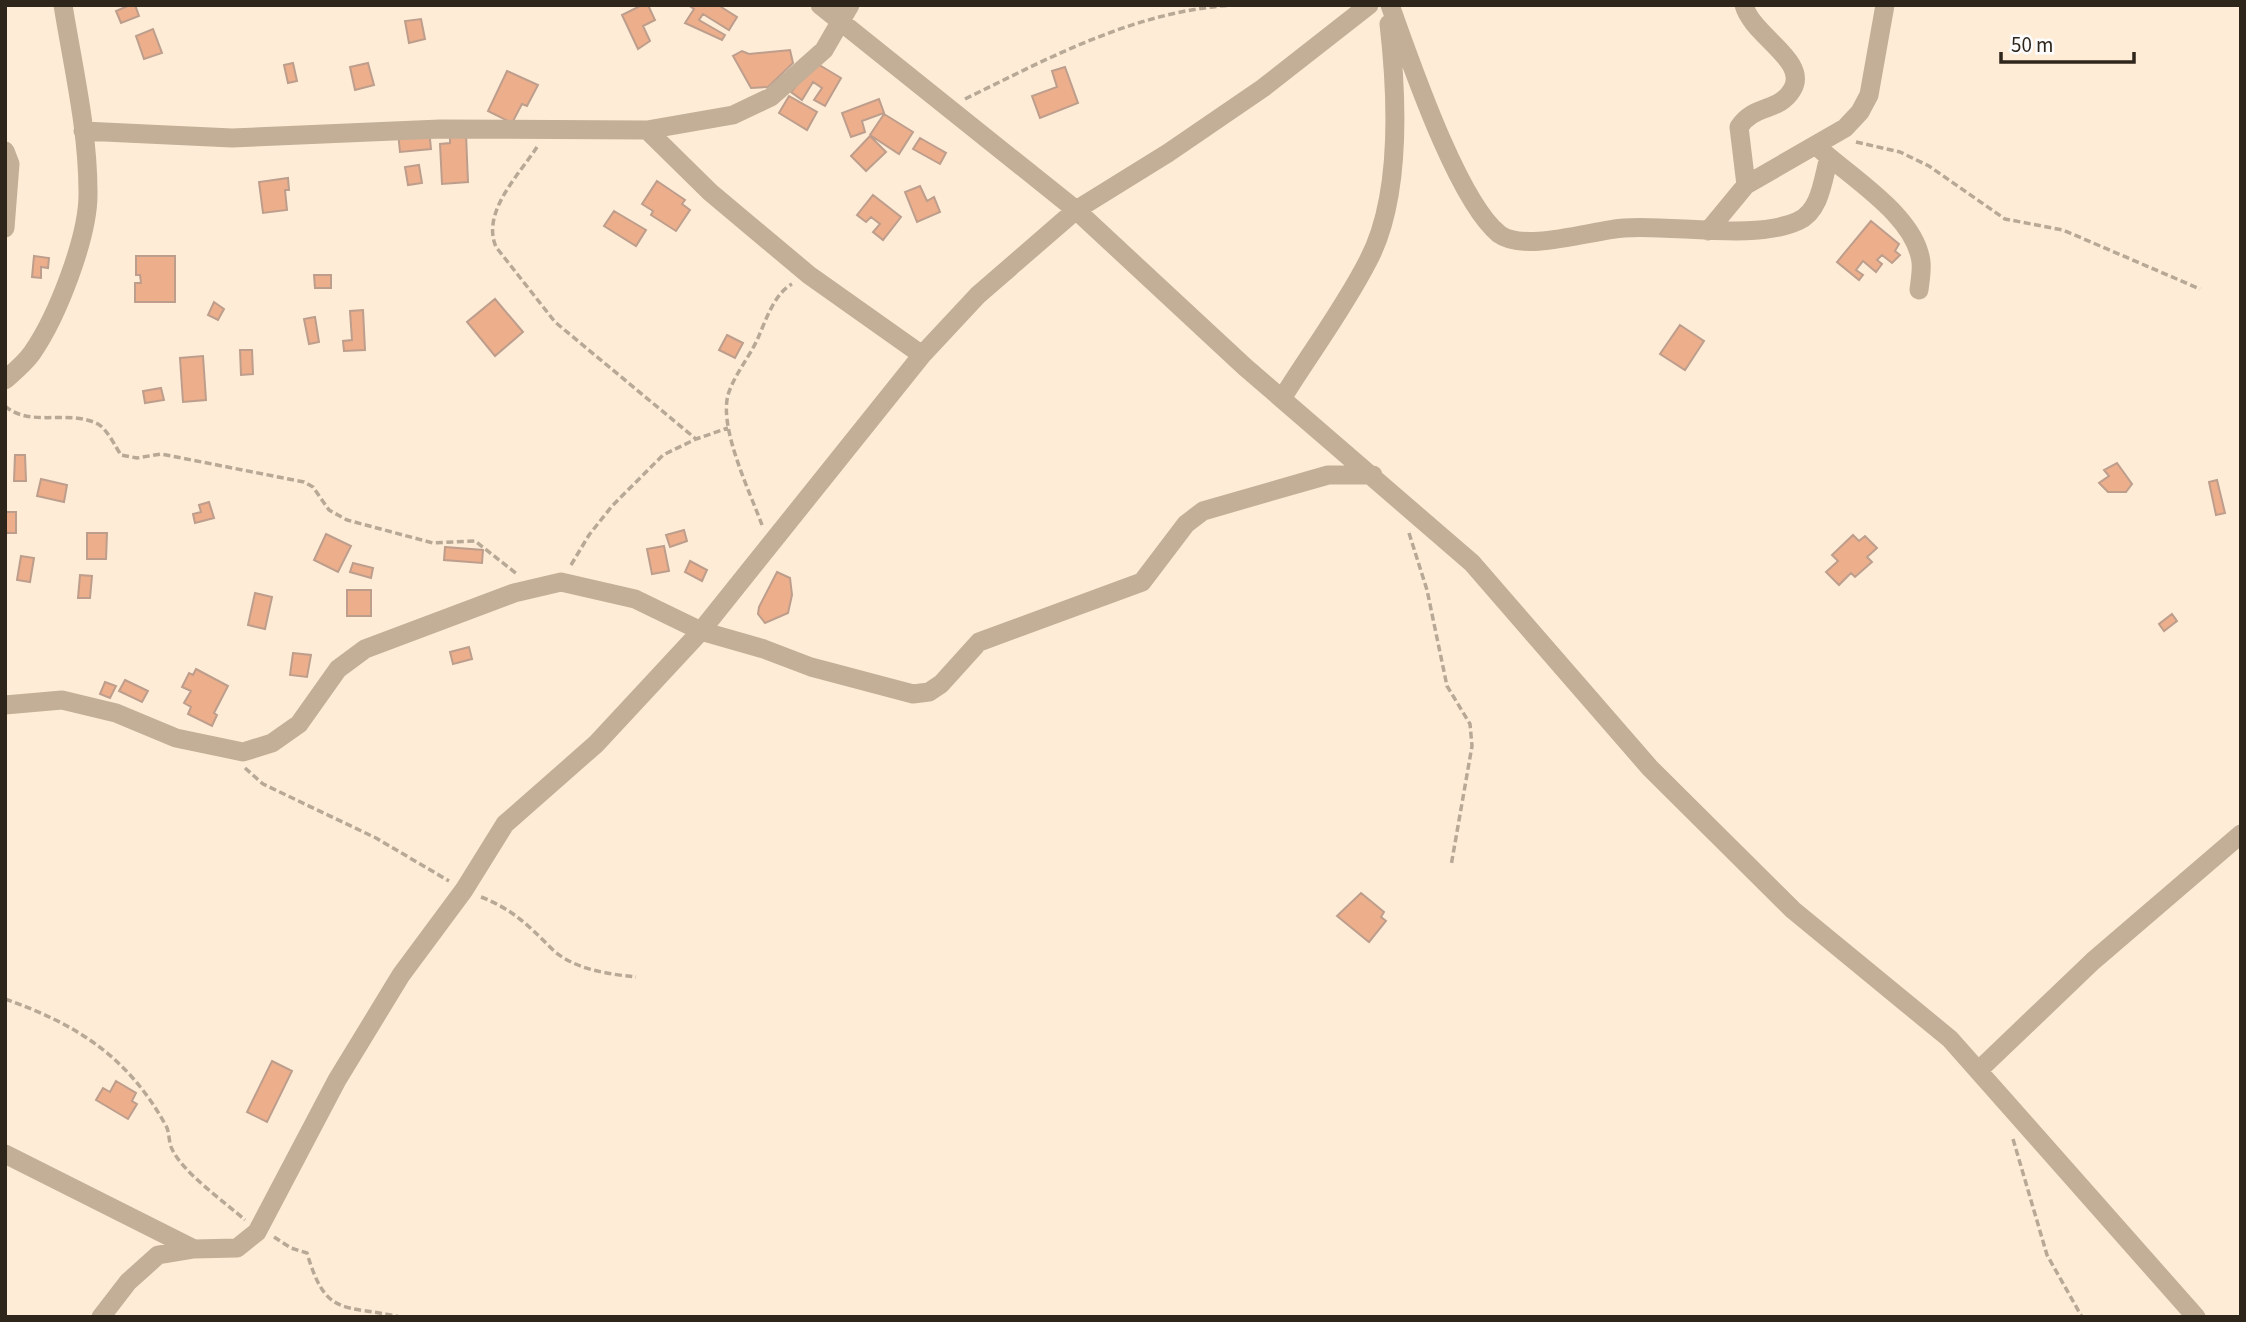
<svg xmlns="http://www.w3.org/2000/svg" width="2246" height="1322" font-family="'Source Sans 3',sans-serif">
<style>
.building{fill:#edae8b;stroke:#bd9e8d;stroke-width:2}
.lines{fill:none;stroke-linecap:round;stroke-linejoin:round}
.path{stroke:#b8a997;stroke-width:3.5;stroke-dasharray:7 3.5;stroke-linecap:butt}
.street{stroke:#c3af98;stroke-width:19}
</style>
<rect width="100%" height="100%" fill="#feecd6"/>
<path class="building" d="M130 5H135L139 16 121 23 116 11Z
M642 5H648L655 20 643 26 650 41 638 49 622 15Z
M688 5H718L737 17 729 30 703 14 699 20 725 35 722 40 685 23 694 9Z
M421 19 425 39 409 43 405 21Z
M153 29 162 53 144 59 136 36Z
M790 50 793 63 768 87 751 88 733 56 742 51 749 54Z
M293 63 297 81 288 83 284 65Z
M368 63 374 85 355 90 350 67Z
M816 63 841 78 825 106 814 100 822 88 813 82 802 100 791 92Z
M1065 67 1078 103 1040 118 1032 96 1057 87 1052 71Z
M507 71 538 85 527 106 522 104 512 123 488 111Z
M789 96 817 112 807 130 779 113Z
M879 99 884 113 862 121 865 132 851 137 842 113Z
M884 114 913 132 899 154 870 135Z
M429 129 431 149 400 152 398 132Z
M466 134 468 182 442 184 440 144 450 143V136Z
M870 136 886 152 866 171 851 156Z
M920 138 946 153 940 164 913 149Z
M419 165 422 183 408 185 405 167Z
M288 178 289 190H285L287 210 263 213 259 182Z
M657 181 685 200 682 204 690 210 676 231 651 215 653 211 642 204Z
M920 186 927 201 934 197 940 212 917 222 905 192Z
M873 195 901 217 883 240 873 232 880 224 871 217 866 222 857 215Z
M614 211 646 230 636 246 604 226Z
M1871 221 1899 244 1895 251 1900 255 1892 263 1882 255 1877 260 1882 264 1876 272 1863 261 1856 270 1863 275 1859 280 1837 262Z
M34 256 49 258 48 268 41 267V278L32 277Z
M136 256H175V302H135V283H141L140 275H136Z
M314 275H331V288H315Z
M495 299 523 332 495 356 467 322Z
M214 302 224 309 218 320 208 315Z
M363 310 365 350 344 351 343 341 352 340 350 311Z
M315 317 319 342 309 344 304 319Z
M1680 325 1704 341 1685 370 1660 354Z
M727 335 743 343 735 358 719 350Z
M240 350H252L253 374 241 375Z
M203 356 206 400 183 402 180 358Z
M161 388 164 400 145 403 143 391Z
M15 455H25L26 481H14Z
M2117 463 2132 484 2126 492H2108L2099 483 2109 476 2104 470Z
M41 479 67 485 64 502 37 496Z
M2217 480 2225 513 2216 515 2209 482Z
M209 502 214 518 195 523 193 514 201 512 199 505Z
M5 512H16V533H5Z
M684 530 687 541 670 547 666 535Z
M87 533H107L106 559H87Z
M326 534 351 546 338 572 314 560Z
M1853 535 1859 541 1865 536 1877 548 1867 557 1872 562 1855 577 1851 573 1839 585 1826 572 1838 561 1832 555Z
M664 546 669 571 652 574 647 549Z
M445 547 483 550 482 563 444 560Z
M21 556 34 558 30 582 17 580Z
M690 561 707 570 702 581 685 572Z
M353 563 373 568 371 578 350 572Z
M777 572 790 578 792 595 788 613 765 623 758 614 759 607Z
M80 575 92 576 90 598H78Z
M347 590H371V616H347Z
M255 593 272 597 265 629 248 625Z
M2172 614 2177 621 2164 631 2159 624Z
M469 647 472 659 453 664 450 652Z
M293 653 311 655 307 677 290 675Z
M196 669 228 686 214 713 217 715 212 726 188 714 191 707 184 703 191 691 182 687 189 673 193 675Z
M125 680 148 691 142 702 119 691Z
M105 682 116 686 110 698 100 694Z
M1361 893 1384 912 1381 917 1386 921 1369 942 1337 916Z
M272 1061 292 1071 267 1122 247 1112Z
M116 1081 136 1093 132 1101 137 1104 128 1119 96 1100 103 1088 110 1092Z"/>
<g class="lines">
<path class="path" d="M965 99C1051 57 1137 10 1235 5
M1856 142 1900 152 1929 166 2005 219 2063 230 2200 289
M537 147C519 175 481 212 496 247L555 322 696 439
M5 406C30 428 69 409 98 424 107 429 115 446 121 455L137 458 161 454 304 482 313 487 329 510 347 520 433 543 475 541 517 574
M762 525C750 492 719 429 728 395 734 375 749 358 758 338 766 320 774 294 792 284
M1409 533 1427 590 1447 686 1470 724 1472 746 1451 866
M571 565 589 535 612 506 663 455 696 439 728 428
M245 768 263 784 376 838 449 881
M481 897C512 909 528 925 550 947 571 969 607 974 636 977
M5 999C76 1024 127 1056 165 1124 170 1131 168 1141 172 1149 183 1173 225 1202 245 1220
M2013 1139 2047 1255 2082 1317
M274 1237 291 1248 307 1253C326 1318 343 1304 400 1317"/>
<path class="street" d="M820 5 1076 210 1245 367 1472 563 1650 768 1793 910 1950 1039 2196 1317
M1390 5C1410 60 1457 200 1499 234 1524 253 1593 230 1624 228 1672 224 1755 241 1798 221 1821 211 1823 178 1829 157
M1744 5C1752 36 1810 61 1792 90 1779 112 1754 104 1739 127L1746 185
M647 130 710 192 809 275 922 355
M83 131 232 138 440 129 647 130 733 115 771 97 824 50 850 5
M1821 150C1853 179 1916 217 1921 262 1922 271 1920 281 1919 290
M5 151 10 164 5 228
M1708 231 1746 185 1845 128 1860 112 1869 95 1885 5
M5 380C14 372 25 363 32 353 57 317 89 236 88 192 88 130 73 67 63 5
M1283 397C1311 352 1344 308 1368 261 1402 197 1397 94 1389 24
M5 705 62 700 116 713 176 738 243 752 272 743 299 724 338 669 365 649 514 593 561 582 635 599 701 631 764 649 811 667 913 694 929 692 941 684 979 642 1142 582 1186 524 1203 511 1328 475H1373
M1979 1070 2093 961 2241 834
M5 1154 194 1249 237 1248 257 1232 337 1080 401 975 464 890 505 824 596 744 701 631 922 355 978 295 1076 210 1168 153 1263 88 1369 5
M101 1317 128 1282 158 1255 194 1249"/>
</g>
<rect width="2246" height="1322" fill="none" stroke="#2e251b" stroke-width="14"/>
<path d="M2001 52v10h133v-10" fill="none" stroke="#2e251b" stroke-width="3.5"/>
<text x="2011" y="52" font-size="21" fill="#2e251b" stroke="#fcfcfc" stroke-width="5" paint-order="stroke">50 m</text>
</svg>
